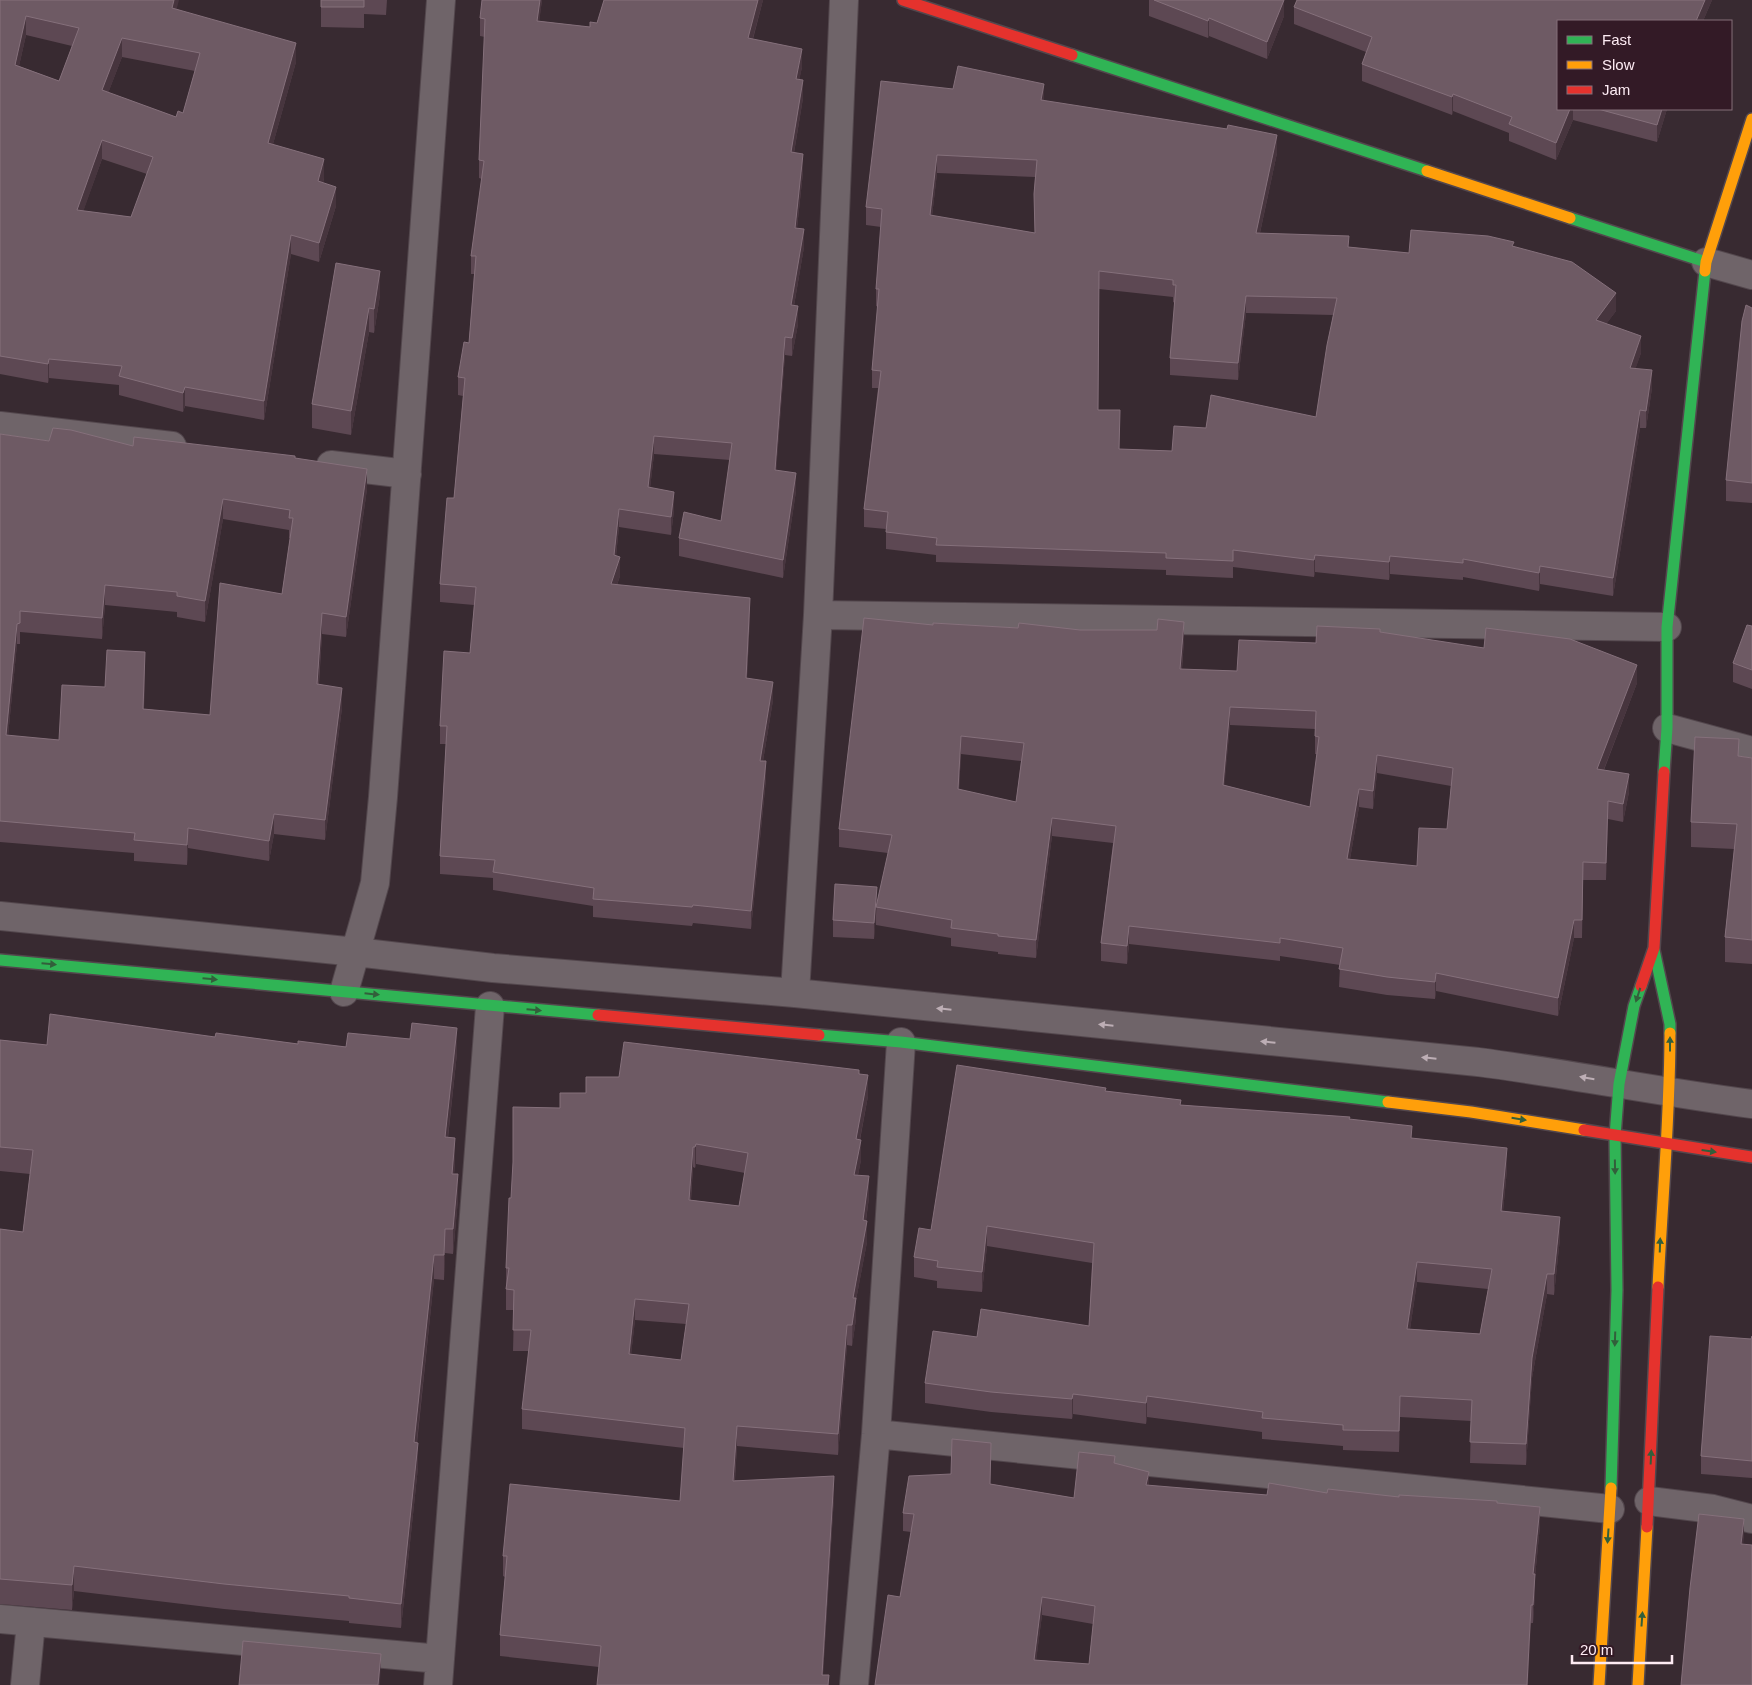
<svg xmlns="http://www.w3.org/2000/svg" width="1752" height="1685" font-family="Helvetica,sans-serif">
<style>
.lines{fill:none;stroke-linecap:round;stroke-linejoin:round}
.street-casing{stroke:#53474d;stroke-width:30}
.fast-casing{stroke:#53474d;stroke-width:14}
.slow-casing{stroke:#53474d;stroke-width:14}
.jam-casing{stroke:#53474d;stroke-width:14}
.street{stroke:#6f6469;stroke-width:28}
.fast{stroke:#30b455;stroke-width:11}
.slow{stroke:#ff9f0a;stroke-width:11}
.jam{stroke:#e5322d;stroke-width:11}
.wall{fill:#5d4853;fill-rule:evenodd}
.shaded-wall{fill:#47353e}
.building{fill:#6e5a64;stroke:#85707b;fill-rule:evenodd}
.oneway{fill:#325f3b}
.oneway2{fill:#bdaeb5}
</style>
<rect width="100%" height="100%" fill="#382a31"/>
<g class="lines">
<g class="street-casing">
<path id="street" d="M1706 262 1752 275
M0 426 172 446
M331 465 407 474
M818 615 1667 627
M1667 728 1752 751
M0 916 356 952 493 968 795 993 1478 1062C1570 1074 1660 1092 1752 1104
M344 992 375 883 383 797 441 0
M795 993 818 615 844 0
M876 1434 1610 1509
M1649 1501 1713 1509 1752 1519
M0 1619 440 1659
M25 1685 31 1622
M438 1685 490 1006
M854 1685 876 1434 901 1042"/>
</g>
<g class="fast-casing">
<path id="fast" d="M1072 55 1427 171
M1570 218 1706 262
M1664 772 1667 728V627L1705 271
M1654 950 1670 1024V1033
M0 960 598 1015
M819 1035 901 1042 1388 1102
M1611 1488 1617 1290 1615 1136 1619 1084 1634 1006 1641 986"/>
</g>
<g class="slow-casing">
<path id="slow" d="M1427 171 1570 218
M1705 271 1706 262 1752 119
M1388 1102 1471 1112 1584 1130
M1658 1287C1662 1202 1670 1118 1670 1033
M1599 1685 1611 1488
M1638 1685 1647 1527"/>
</g>
<g class="jam-casing">
<path id="jam" d="M903 0 1072 55
M1641 986 1654 948 1664 772
M598 1015 819 1035
M1584 1130 1752 1157
M1647 1527 1658 1287"/>
</g>
<use href="#street" class="street"/>
<use href="#fast" class="fast"/>
<use href="#slow" class="slow"/>
<use href="#jam" class="jam"/>
</g>
<path class="wall" d="M0 0 177 9 296 62 273 144 324 178 323 183 336 206 319 262 291 254 264 420 185 406 183 412 119 395V385L49 378 48 383 0 374ZM26 35 72 46 59 81 19 66ZM122 57 195 71 183 113 176 117 108 93ZM102 159 147 174 131 217 83 211Z
M321 0H387L386 15 364 14V28L321 27Z
M482 0H542L539 21 590 27 597 23 604 0H763L753 39 802 67 799 80 803 98 794 153 803 172 797 228 804 247 794 306 798 324 792 356 785 355 776 470 796 491 783 578 679 556V538L721 521 730 460 654 454 650 488 674 510 671 535 619 527 616 556 620 576 617 585 750 616 747 678 773 700 763 761 766 779 751 929 693 923 692 926 593 917V906L493 890V878L440 874V856L446 744H440V726L470 653 474 605 440 602V584L454 498 463 396 458 395V377L469 343 474 274H471V256L482 179 479 178V160L485 37 480 36V18Z
M1149 0H1284V16L1267 59 1209 36 1208 38 1149 16Z
M1297 0H1712L1703 21H1558V109H1667L1657 142 1573 120 1556 160 1509 141V133L1453 111 1452 115 1362 81V64L1366 52 1294 24V7Z
M953 89 1044 101 1277 153 1260 233 1349 247 1409 253 1514 247 1616 311 1606 324 1641 353 1635 369 1652 388 1646 428H1640L1613 596 1540 584 1539 591 1463 577V580L1390 574 1389 580 1315 572 1314 577 1233 567V578L1166 575V570L936 562V555L886 549V529L864 527V509L878 388H872V370L878 307 876 306V289L881 227 866 225V207ZM937 173 1035 177 1034 194 1035 233 932 216ZM1099 289 1173 297V302L1175 303 1170 358V375L1238 380 1246 313 1333 315 1316 417 1206 428 1172 451 1119 449 1098 410Z
M336 263 380 295 374 333 369 332 351 435 312 428V404Z
M1752 308V503L1726 501V480Z
M0 434 49 441 295 458 367 489 346 637 322 634 319 684 342 708 325 840 274 834 269 861 188 848 187 865 134 861V853L0 842ZM223 519 289 530V538H290L282 594 210 715 144 709 145 672 105 687 59 740 8 736 17 644H20V632L102 639 105 605 177 612V617L205 622Z
M933 625 1080 630 1184 640 1182 669 1237 671 1316 643 1380 632 1637 683 1604 770 1629 792 1623 822 1608 819 1606 880H1583L1582 938H1574L1558 1016 1436 991 1435 999 1387 995 1339 987 1340 965 1280 956V961L1129 944 1127 964 1101 961V943L1113 843 1052 836 1036 958 998 954V952L951 946V938L876 925V913L874 939 833 937V920L877 904 888 853 839 847V829ZM1230 725 1315 729V754H1317L1310 807 1224 785ZM961 754 1021 761 1016 802 959 790ZM1377 773 1451 786 1447 829 1417 866 1350 859 1359 807 1373 809Z
M1752 626V689L1733 682V663Z
M1739 756 1752 758V964L1725 962V937L1734 849 1691 847V822Z
M215 1037 298 1044 457 1053 448 1138 455 1163 454 1174 458 1199 453 1254 445 1253 444 1280 434 1279 417 1443 418 1467 401 1628 349 1623V1621L224 1609 74 1591 72 1610 0 1604V1229L23 1232 30 1174 0 1171V1040L47 1045Z
M859 1074 868 1096 860 1140 861 1160 858 1175 869 1197 866 1221 867 1242 856 1300V1319L852 1346 847 1345 838 1455 737 1446 735 1480 834 1497 823 1675 829 1685 599 1667 500 1656V1635L505 1577 503 1576V1556L680 1501 684 1448 522 1429V1409L529 1351H513L514 1310H506V1268L511 1198 560 1108 586 1093 619 1077ZM696 1164 745 1173 739 1206 691 1200 693 1167 695 1168ZM635 1320 686 1324 681 1360 631 1354Z
M1106 1091 1181 1105 1350 1119 1507 1169 1503 1211 1560 1238 1554 1295 1547 1294 1532 1378 1526 1465 1470 1463 1471 1421 1400 1417 1399 1452 1343 1450V1446L1262 1439V1432L1147 1417 1146 1424 1073 1414 1072 1419 991 1412 925 1403V1383L977 1337 1089 1326 1092 1263 987 1246 982 1292 937 1288V1281L914 1277V1257ZM1417 1282 1488 1289 1480 1334 1410 1329Z
M1752 1336V1478L1701 1474V1456Z
M1115 1463 1149 1486 1267 1495 1327 1493 1497 1503 1540 1525 1535 1577V1592L1533 1623 875 1685 900 1597 911 1532 903 1531V1513L991 1484 1074 1498ZM1042 1615 1093 1624 1089 1664 1036 1660Z"/>
<path class="shaded-wall" d="M174 0H179L172 27V8Z
M540 0H542L537 39V21Z
M758 0H763L748 56V38Z
M1284 0V16L1267 59V42Z
M1705 0H1712L1703 21H1696Z
M26 16V35L15 84V65Z
M1209 18V36L1208 38V21Z
M122 38V57L102 109V90Z
M296 43V62L268 162V143Z
M802 49V67L796 97V79Z
M803 80V98L791 170V152Z
M1044 84V102L1041 100Z
M1453 94V111L1452 115V97Z
M1570 109H1573V120L1556 160V143Z
M1662 109H1667L1657 142V125Z
M1277 135V153L1256 251V233Z
M102 140V159L77 229V210Z
M803 154V172L795 246V228Z
M937 155V173L930 233V215Z
M324 159V178L318 200V181Z
M336 187V206L319 262V243Z
M804 229V247L791 323V305Z
M291 235V254L264 420V401Z
M380 271V295L374 333V309Z
M1616 293V311L1596 338V320Z
M1246 296V313L1238 380V363Z
M798 306V324L792 356V338Z
M369 308V332L351 435V411Z
M1641 336V353L1630 385V368Z
M785 337V355L775 488V470Z
M49 359V378L48 383V364Z
M1652 370V388L1646 428V411Z
M185 387V406L183 412V393Z
M1640 410V428L1613 596V578Z
M654 436V454L648 506V487Z
M367 469V489L346 637V617Z
M796 473V491L783 578V560Z
M674 492V510L671 535V517Z
M223 499V519L205 622V601Z
M619 509V527L614 573V555Z
M1315 555V572L1314 577V560Z
M1390 556V574L1389 580V562Z
M620 557V576L611 602V584Z
M1540 566V584L1539 591V573Z
M105 585V605L102 639V618Z
M750 598V616L746 696V678Z
M322 613V634L317 704V684Z
M1184 622V640L1180 687V669Z
M17 624V644L6 756V735Z
M145 652V672L143 729V709Z
M1637 665V683L1597 787V769Z
M773 682V700L760 779V761Z
M342 688V708L325 840V820Z
M1230 707V725L1223 803V785Z
M961 736V754L958 807V789Z
M1377 755V773L1373 809V791Z
M766 761V779L751 929V911Z
M1629 774V792L1623 822V804Z
M1359 789V807L1347 876V859Z
M1608 801V819L1606 880V863Z
M274 814V834L269 861V841Z
M1052 818V836L1036 958V940Z
M188 828V848L187 865V845Z
M877 887V903L874 939V923Z
M1574 920V938L1558 1016V998Z
M1129 926V944L1127 964V946Z
M1436 973V991L1435 999V982Z
M457 1028V1053L445 1162V1137Z
M868 1075V1096L856 1159V1139Z
M455 1138V1163L452 1198V1174Z
M861 1140V1160L854 1195V1175Z
M696 1144V1164L695 1168V1147Z
M693 1147V1167L689 1220V1200Z
M1507 1148V1169L1501 1232V1211Z
M458 1174V1199L453 1254V1229Z
M869 1176V1197L863 1241V1220Z
M1560 1217V1238L1554 1295V1274Z
M867 1221V1242L856 1300V1319L852 1346 853 1298Z
M987 1226V1246L982 1292V1272Z
M445 1229V1253L444 1280V1255Z
M434 1255V1279L414 1467V1442Z
M1417 1262V1282L1407 1349V1329Z
M1547 1274V1294L1532 1378 1526 1465V1444L1532 1358Z
M635 1299V1320L629 1374V1354Z
M847 1325V1345L838 1455V1434Z
M1073 1394V1414L1072 1419V1399Z
M1147 1396V1417L1146 1424V1403Z
M1400 1396V1417L1399 1452V1431Z
M737 1426V1446L733 1501V1481Z
M418 1443V1467L401 1628V1604Z
M1149 1472V1490L1146 1485Z
M834 1476V1497L822 1685V1675Z
M1540 1507V1525L1535 1577V1592L1533 1623V1574Z
M1744 1519V1538L1741 1562V1544Z
M74 1566V1591L72 1610V1585Z
M1042 1597V1615L1034 1678V1660Z
M1531 1605V1623L1528 1685H1527Z
M381 1654 380 1685H378Z"/>
<path class="building" d="M0 0H174L172 8 296 43 268 143 324 159 318 181 336 187 319 243 291 235 264 401 185 387 183 393 119 376 122 366 49 359 48 364 0 356ZM26 16 79 28 59 81 15 65ZM122 38 200 53 183 113 178 111 176 117 102 90ZM102 140 153 157 131 217 77 210Z
M321 0H364V7H321Z
M482 0H540L537 21 590 27V22L597 23 604 0H758L748 38 802 49 796 79 803 80 791 152 803 154 795 228 804 229 791 305 798 306 792 338 785 337 775 470 796 473 783 560 679 538 684 512 721 521 732 443 654 436 648 487 674 492 671 517 619 509 614 555 620 557 611 584 750 598 746 678 773 682 760 761H766L751 911 693 905 692 907 593 899 594 888 493 872 495 860 440 856 447 726H440L444 651 470 653 476 587 440 584 447 498H454L465 378 458 377 464 342 469 343 476 256H471L484 161 479 160 485 19 480 18Z
M1154 0H1284L1267 42 1209 18 1208 21Z
M1297 0H1705L1696 21H1558V109H1570L1556 143 1509 124 1512 117 1453 94 1452 97 1362 64 1372 37 1294 7Z
M958 66 1044 84 1041 100 1227 129 1228 125 1277 135 1256 233 1349 236 1348 247 1409 253 1411 230 1488 236 1514 242 1512 246 1572 262 1616 293 1596 320 1641 336 1630 368 1652 370 1646 411 1640 410 1613 578 1540 566 1539 573 1463 559V563L1390 556 1389 562 1315 555 1314 560 1233 550V561L1166 558V553L936 545 937 538 886 532 888 512 864 509 881 371 872 370 879 289H876L882 209 866 207 881 81 953 89ZM937 155 1037 160 1034 194 1035 233 930 215ZM1099 271 1173 280V285H1176L1170 358 1238 363 1246 296 1337 298 1327 345 1316 417 1211 395 1206 428 1174 426 1172 451 1119 449 1120 410H1098Z
M1598 109H1662L1657 125Z
M336 263 380 271 374 309 369 308 351 411 312 404Z
M1746 305 1752 308V483L1726 480 1742 321Z
M53 428 71 430 133 446 134 437 295 456V458L367 469 346 617 322 613 317 684 342 688 325 820 274 814 269 841 188 828 187 845 134 840 135 833 0 821V434L49 441ZM223 499 290 510 289 518H293L282 594 220 583 210 715 143 709 145 652 107 650 105 687 62 685 59 740 6 735 17 624 20 623V611L102 618 105 585 177 592V596L205 601Z
M864 618 933 625V623L1018 628 1019 623 1080 630H1157L1158 619 1184 622 1180 669 1237 671 1239 640 1316 643 1317 626 1380 629V632L1484 648 1486 628 1570 639 1637 665 1597 769 1629 774 1623 804 1608 801 1606 863 1583 862 1582 920H1574L1558 998 1436 973 1435 982 1387 977 1339 969 1343 948 1280 938V943L1129 926 1127 946 1101 943 1116 826 1052 818 1036 940 998 936V934L951 928 952 920 876 907 892 835 839 829ZM1230 707 1316 711 1315 736 1319 737 1310 807 1223 785ZM961 736 1024 743 1016 802 958 789ZM1377 755 1453 768 1447 829 1419 828 1417 866 1347 859 1359 789 1373 791Z
M1747 625 1752 626V670L1733 663Z
M1695 737 1739 739 1738 756 1752 758V940L1725 937 1737 824 1691 822Z
M835 884 877 887 874 923 833 920Z
M50 1014 215 1037 216 1033 298 1044V1041L346 1047 348 1033 410 1039 412 1023 457 1028 445 1137 455 1138 452 1174H458L453 1229H445L444 1255H434L414 1442 418 1443 401 1604 349 1598V1596L224 1584 74 1566 72 1585 0 1579V1229L23 1232 33 1150 0 1147V1040L47 1045Z
M624 1042 859 1070V1074L868 1075 856 1139 861 1140 854 1175 869 1176 863 1220 867 1221 853 1298H856L852 1325H847L838 1434 737 1426 733 1481 834 1476 822 1675H829L828 1685H597L601 1646 500 1635 507 1556H503L510 1484 680 1501 685 1428 522 1409 531 1330H513L514 1290 506 1289 509 1268H506L509 1198H511L513 1162V1107L560 1108V1093H586V1077H619ZM696 1144 748 1153 739 1206 689 1200 693 1147H695ZM635 1299 689 1304 681 1360 629 1354Z
M957 1065 1106 1088 1105 1091 1181 1100 1180 1105 1350 1117 1349 1119 1412 1126 1411 1138 1507 1148 1501 1211 1560 1217 1554 1274H1547L1532 1358 1526 1444 1470 1442 1472 1400 1400 1396 1399 1431 1343 1430V1425L1262 1418 1263 1412 1147 1396 1146 1403 1073 1394 1072 1399 991 1392 925 1383 933 1331 977 1337 981 1309 1089 1326 1094 1243 987 1226 982 1272 937 1267 938 1261 914 1257 919 1228 931 1230ZM1417 1262 1492 1269 1480 1334 1407 1329Z
M1710 1336 1751 1339 1752 1336V1461L1701 1456Z
M952 1439 991 1443 990 1484 1074 1498 1079 1452 1115 1456 1114 1463 1149 1472 1146 1485 1267 1495 1269 1483 1327 1493 1328 1489 1399 1497V1495L1497 1501V1503L1540 1507 1533 1574H1535L1533 1605H1531L1527 1685H875L888 1595 900 1597 914 1514 903 1513 909 1476 951 1474ZM1042 1597 1095 1606 1089 1664 1034 1660Z
M1699 1514 1744 1519 1741 1544 1752 1545V1685H1681L1690 1588Z
M243 1641 381 1654 378 1685H239Z"/>
<defs><path id="oneway-solid" d="M-6-.8H1V-3.2L6.5 0L1 3.2V.8H-6Z" transform="scale(1.25)"/></defs>
<g class="oneway">
<use href="#oneway-solid" transform="translate(49 964) rotate(5)"/>
<use href="#oneway-solid" transform="translate(210 979) rotate(5)"/>
<use href="#oneway-solid" transform="translate(372 994) rotate(6)"/>
<use href="#oneway-solid" transform="translate(1638 995) rotate(108)"/>
<use href="#oneway-solid" transform="translate(534 1010) rotate(5)"/>
<use href="#oneway-solid" transform="translate(1670 1044) rotate(-90)"/>
<use href="#oneway-solid" transform="translate(1519 1119) rotate(9)"/>
<use href="#oneway-solid" transform="translate(1709 1151) rotate(8)"/>
<use href="#oneway-solid" transform="translate(1615 1167) rotate(89)"/>
<use href="#oneway-solid" transform="translate(1660 1245) rotate(-88)"/>
<use href="#oneway-solid" transform="translate(1615 1339) rotate(92)"/>
<use href="#oneway-solid" transform="translate(1651 1457) rotate(-87)"/>
<use href="#oneway-solid" transform="translate(1608 1536) rotate(94)"/>
<use href="#oneway-solid" transform="translate(1642 1619) rotate(-86)"/>
</g>
<g class="oneway2">
<use href="#oneway-solid" transform="translate(944 1009) rotate(-174)"/>
<use href="#oneway-solid" transform="translate(1106 1025) rotate(-174)"/>
<use href="#oneway-solid" transform="translate(1268 1042) rotate(-174)"/>
<use href="#oneway-solid" transform="translate(1429 1058) rotate(-174)"/>
<use href="#oneway-solid" transform="translate(1587 1078) rotate(-170)"/>
</g>
<rect x="1557" y="20" width="175" height="90" fill="#331a26" stroke="#846e78"/>
<rect x="1567" y="36" width="25" height="8" fill="#30b455" stroke="#846e78"/>
<text x="1602" y="45" font-size="15" fill="#fdebf3">Fast</text>
<rect x="1567" y="61" width="25" height="8" fill="#ff9f0a" stroke="#846e78"/>
<text x="1602" y="70" font-size="15" fill="#fdebf3">Slow</text>
<rect x="1567" y="86" width="25" height="8" fill="#e5322d" stroke="#846e78"/>
<text x="1602" y="95" font-size="15" fill="#fdebf3">Jam</text>
<path d="M1572 1655v8h100v-8" fill="none" stroke="#fdebf3" stroke-width="2.5"/>
<text x="1580" y="1655" font-size="15" fill="#fdebf3" stroke="#331a26" stroke-width="4" paint-order="stroke">20 m</text>
</svg>
